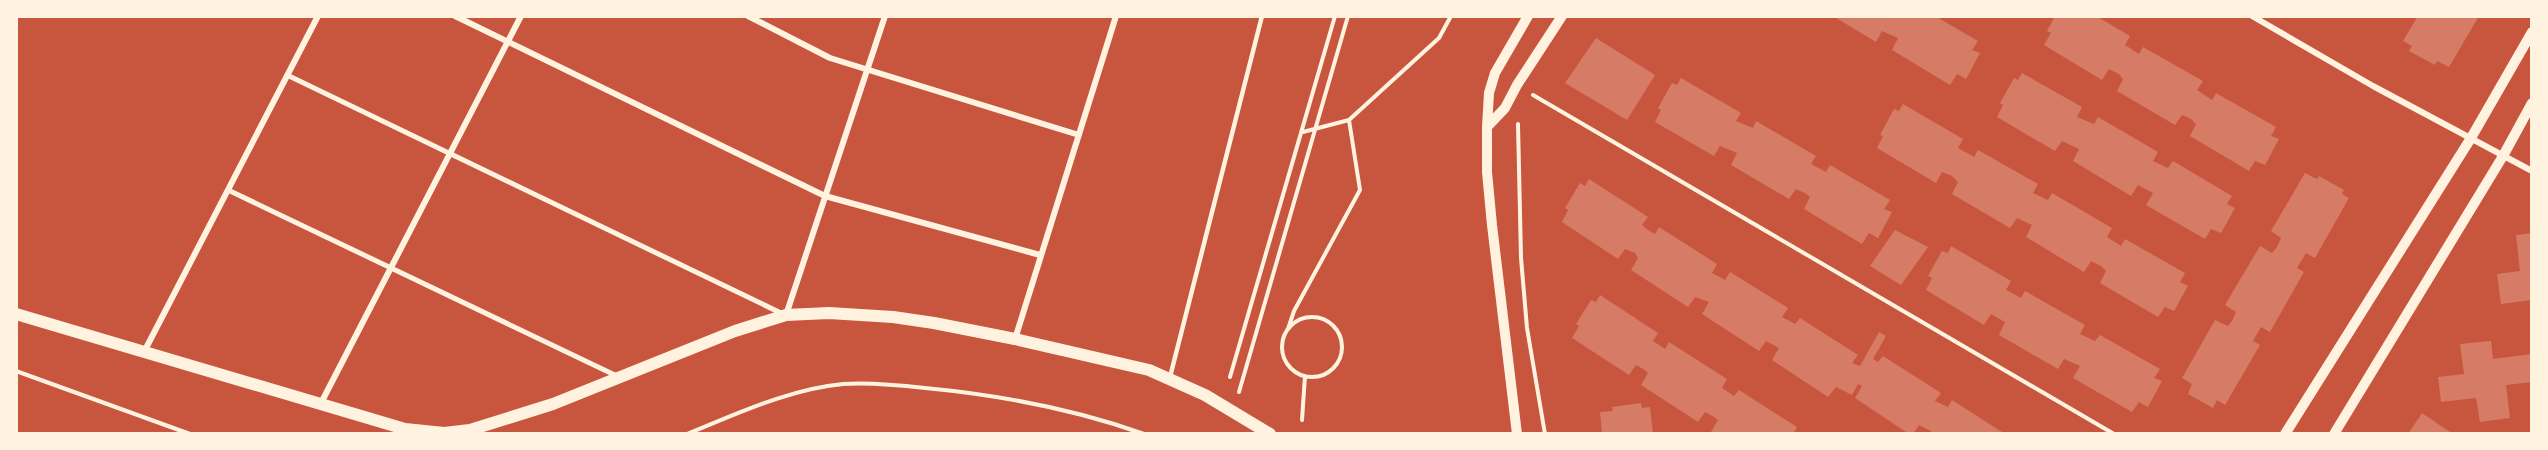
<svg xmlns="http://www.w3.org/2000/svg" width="2548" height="450" font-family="'IBM Plex Sans',sans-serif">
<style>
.building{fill:#d67c66}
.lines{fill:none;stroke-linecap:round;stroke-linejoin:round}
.path{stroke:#fff3e0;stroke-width:4}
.service{stroke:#fff3e0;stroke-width:4.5}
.pedestrian{stroke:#fff3e0;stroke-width:5}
.minor{stroke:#fff3e0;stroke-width:6}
.tertiary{stroke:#fff3e0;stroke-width:10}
.secondary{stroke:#fff3e0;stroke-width:12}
</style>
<rect width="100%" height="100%" fill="#c8553d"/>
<path class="building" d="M1833 16H1935L1978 41 1972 50 1980 53 1966 79 1957 74 1950 85 1892 50 1898 38 1882 31 1876 42Z
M2055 16H2096L2130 36 2125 45 2139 54 2143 47 2203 81 2197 90 2212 100 2216 93 2276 127 2271 136 2279 139 2265 165 2255 161 2249 171 2190 136 2196 124 2191 119 2182 115 2175 125 2117 91 2123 79 2119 74 2109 69 2102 80 2044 45 2051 33 2047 31Z
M2418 16H2479L2449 67 2437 61 2435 65 2409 51 2412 46 2403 41Z
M1596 38 1655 75 1627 120 1565 83Z
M2022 73 2082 107 2077 117 2094 124 2098 117 2158 152 2153 161 2168 168 2173 161 2232 196 2227 204 2235 208 2221 233 2211 229 2205 239 2146 205 2153 193 2138 185 2131 196 2073 161 2079 149 2062 141 2055 151 1997 117 2003 105 2000 103 2014 78 2018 80Z
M1681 78 1741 113 1736 121 1753 128 1756 121 1816 156 1811 164 1826 172 1830 165 1890 200 1884 209 1892 212 1878 238 1869 233 1862 244 1804 209 1810 197 1805 193 1796 189 1789 199 1731 165 1737 153 1720 146 1714 156 1655 122 1661 110 1658 108 1672 83 1677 85Z
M1903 104 1963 139 1958 148 1974 157 1978 150 2038 184 2033 193 2048 200 2052 193 2112 228 2107 237 2121 246 2125 239 2185 273 2180 282 2188 286 2174 311 2165 307 2158 317 2100 283 2106 271 2101 266 2091 261 2084 272 2026 237 2032 225 2017 218 2010 228 1952 194 1958 182 1952 176 1942 172 1936 183 1877 148 1883 136 1880 135 1894 109 1899 111Z
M2305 173 2317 179 2319 176 2344 190 2342 194 2349 198 2315 258 2306 253 2297 268 2304 272 2270 332 2261 327 2253 341 2260 345 2225 405 2217 400 2213 408 2188 394 2192 384 2182 378 2215 320 2228 326 2232 321 2236 312 2225 305 2260 246 2272 253 2277 247 2281 238 2271 231Z
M1589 179 1648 217 1642 225 1648 230 1655 234 1659 227 1717 264 1712 273 1725 280 1730 272 1788 308 1782 317 1795 324 1800 318 1858 355 1852 363 1860 366 1879 332 1886 336 1873 359 1878 362 1883 356 1941 393 1935 401 1948 407 1952 400 2005 434H1930L1931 431 1919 425 1913 434H1909L1855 398 1862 386 1858 384 1852 395 1836 387 1828 397 1772 360 1779 348 1766 341 1759 351 1702 314 1709 302 1695 297 1688 307 1631 270 1638 258 1635 253 1625 249 1618 259 1562 222 1568 210 1565 208 1580 183 1585 186Z
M1895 230 1928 247 1901 285 1870 266Z
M2532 233V300L2501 304 2497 274 2520 271 2516 235Z
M1951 246 2011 281 2006 290 2014 294 2021 298 2025 291 2085 325 2080 334 2095 341 2100 335 2160 369 2154 378 2162 381 2148 407 2139 402 2132 412 2073 378 2080 366 2064 359 2058 369 1999 335 2005 322 1991 314 1984 325 1926 290 1932 278 1928 276 1942 251 1948 253Z
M1600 295 1658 333 1653 341 1665 349 1669 342 1727 379 1722 388 1734 396 1739 390 1797 427 1793 434H1713L1711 432 1718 420 1714 417 1705 412 1698 422 1641 385 1648 373 1645 370 1636 365 1629 375 1572 338 1579 326 1576 324 1591 300 1596 302Z
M2491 341 2493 359 2532 354V382L2506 385 2510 418 2480 422 2476 398 2441 402 2438 377 2464 374 2460 344Z
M1641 403 1642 408 1650 407 1653 434H1602L1600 412 1613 411 1612 407Z
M2422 413 2453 434H2408Z"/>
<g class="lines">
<path class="path" d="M1533 95 2114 434
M1518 124 1521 258 1527 328 1545 434
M1303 132 1349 120 1439 38 1451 16
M1282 347a30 30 0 1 1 60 0a30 30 0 1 1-60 0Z
M1288 329 1294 311 1360 190 1349 120
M16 371 190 434
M1230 377 1335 16
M1239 392 1348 16
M1302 420 1305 376
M687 434C737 414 789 389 843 384 870 382 899 385 925 388 999 395 1074 409 1144 434"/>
<path class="service" d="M1170 377 1262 16"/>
<path class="pedestrian" d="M287 75 783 314
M228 190 619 377"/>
<path class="minor" d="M455 16 825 196 1040 255
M748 16 830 58 1079 135
M2252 16 2373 86 2532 171
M786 315 885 16
M1015 339 1116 16
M144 352 318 16
M320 405 521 16"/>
<path class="tertiary" d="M1487 127 1505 108 1517 85 1562 16
M1517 434 1492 225 1487 172V127L1489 93 1495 73 1528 16
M2285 434 2471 138 2532 32
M2334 434 2503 156 2532 103"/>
<path class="secondary" d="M16 314 405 429 444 433 470 430 553 404 735 331 786 315 829 313 893 317 934 323 1015 339 1149 370 1205 395 1270 434"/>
</g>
<rect width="2548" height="450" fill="none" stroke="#fff3e0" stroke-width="36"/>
</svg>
